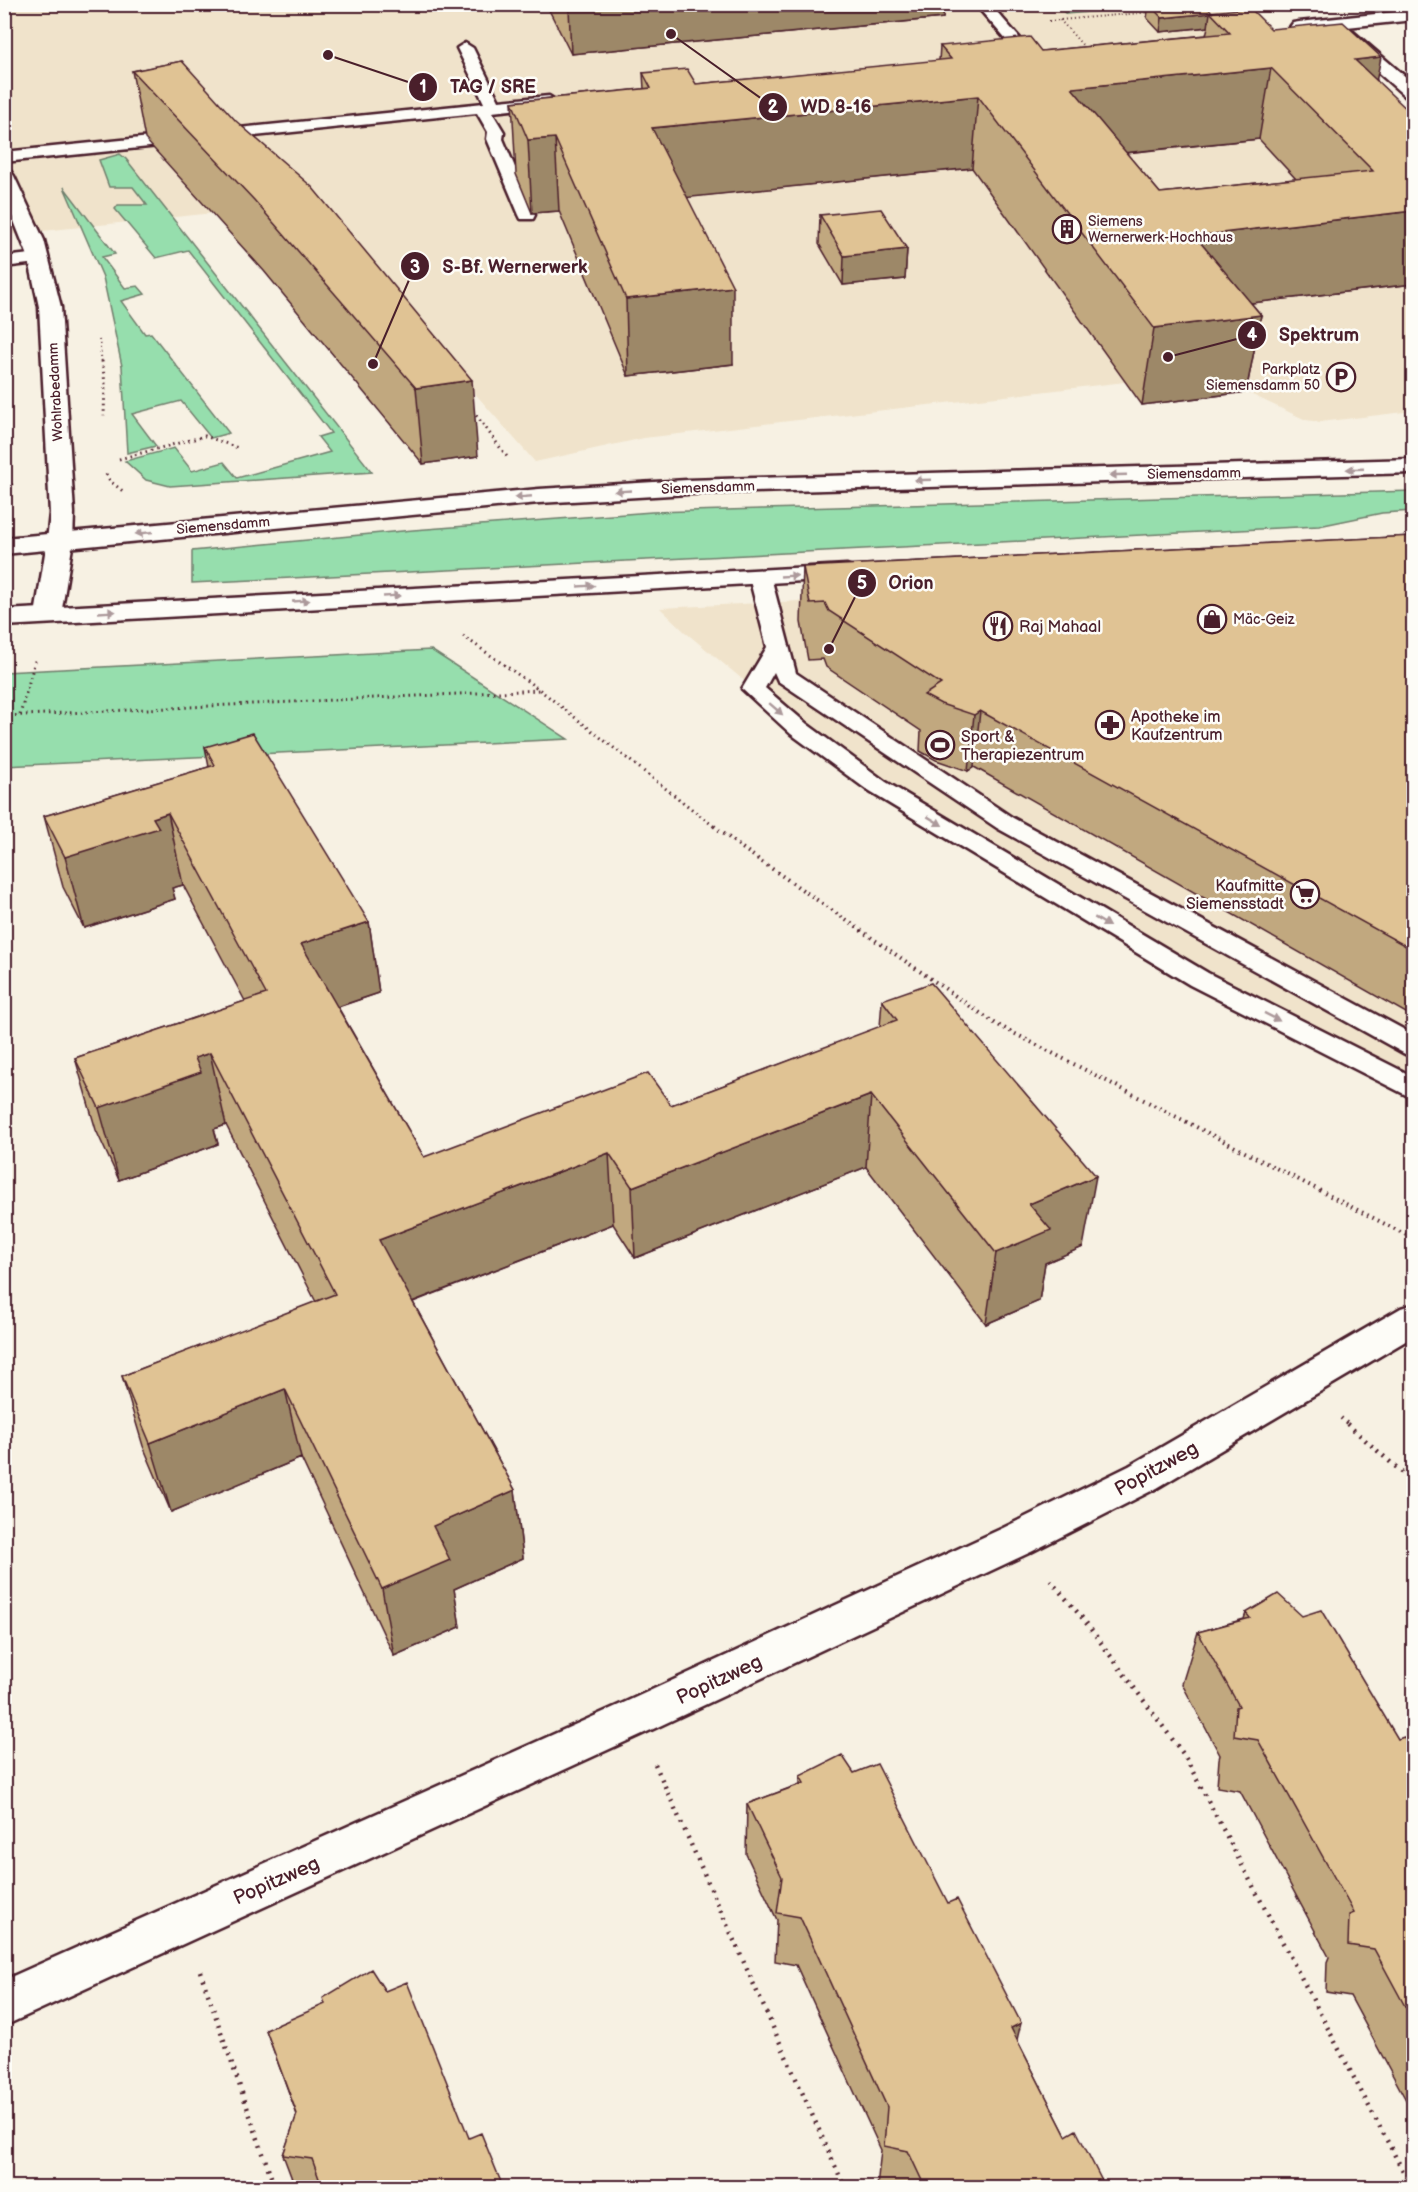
<svg xmlns="http://www.w3.org/2000/svg" width="1418" height="2192" font-family="'Balsamiq Sans',sans-serif">
<style>
.built{fill:#f0e3cb}
.green{fill:#96dead;stroke:#707e6c;stroke-width:1.5}
.lines{fill:none;stroke-linecap:round;stroke-linejoin:round}
.service-casing{stroke:#4a1f2b;stroke-width:5}
.minor-casing{stroke:#4a1f2b;stroke-width:5}
.secondary-casing{stroke:#4a1f2b;stroke-width:5}
.path-far3{stroke:#4a1f2b;stroke-width:2;stroke-dasharray:1 3;stroke-linecap:butt}
.path-far2{stroke:#4a1f2b;stroke-width:3;stroke-dasharray:1.5 4;stroke-linecap:butt}
.path-far1{stroke:#4a1f2b;stroke-width:4;stroke-dasharray:1.5 4.5;stroke-linecap:butt}
.path{stroke:#4a1f2b;stroke-width:4.5;stroke-dasharray:2 6;stroke-linecap:butt}
.service{fill:#fdfcf7;fill-rule:evenodd}
.minor{fill:#fdfcf7;fill-rule:evenodd}
.secondary{fill:#fdfcf7;fill-rule:evenodd}
.wall{fill:#c1a87f;stroke:#4a1f2b;stroke-width:1.5;fill-rule:evenodd}
.shaded-wall{fill:#9d8868;stroke:#4a1f2b;stroke-width:1.5}
.building{fill:#e0c394;stroke:#4a1f2b;stroke-width:1.5;fill-rule:evenodd}
.oneway{fill:#ac999b}
.labels{text-anchor:middle;stroke-width:5;stroke-linejoin:round;paint-order:stroke}
.far-poi-label{font-size:14px;fill:#4a1f2b;stroke:#fdfcf7;text-anchor:start}
.far-street-label{font-size:14px;fill:#4a1f2b;stroke:#fdfcf7}
.poi-label{font-size:16px;fill:#4a1f2b;stroke:#fdfcf7;text-anchor:start}
.near-street-label{font-size:20px;fill:#4a1f2b;stroke:#fdfcf7}
.leader{fill:none;stroke:#4a1f2b;stroke-width:2}
.callout-dot{fill:#4a1f2b;stroke:#fdfcf7;stroke-width:2}
.mark-label{font-size:18px;text-anchor:middle;font-weight:bold;fill:#fff}
.callout-label{font-size:18px;text-anchor:middle;font-weight:bold;fill:#4a1f2b;stroke:#fdfcf7;stroke-width:5;stroke-linejoin:round;paint-order:stroke}
</style>
<rect width="100%" height="100%" fill="#f7f1e3"/>
<filter id="ink" filterUnits="userSpaceOnUse"><feTurbulence type="fractalNoise" baseFrequency=".0167" numOctaves="2"/><feDisplacementMap in="SourceGraphic" scale="12" xChannelSelector="R" yChannelSelector="G"/><feConvolveMatrix kernelMatrix="1 2 1 2 8 2 1 2 1" color-interpolation-filters="sRGB"/></filter>
<g filter="url(#ink)">
<path class="built" d="M4 5H1289L1246 9 1413 172V411L1320 422 1306 420 1246 392 1142 405 1125 382 644 438 535 462 308 203 5 235Z
M1413 570V1093L894 804 685 632 660 608Z"/>
<path class="green" d="M1057 5H1173L1066 14Z
M120 154 126 159 372 472 170 486 146 480 125 461 174 448 192 471 224 462 237 478 330 452 318 437 331 433 188 250 156 258 115 209 118 205H147L133 187H109L99 160Z
M64 187 115 254 102 257 125 288 138 286 145 294 121 301 145 334 151 333 229 433 211 438 181 401 132 414 156 446 127 453 122 366 103 277Z
M1413 491V511L1382 513 1319 526 192 583V551L413 530 652 512Z
M431 650 568 739 5 766 4 672Z"/>
<g class="lines">
<g class="service-casing">
<path id="service" d="M975 4H990L1032 52 1035 55 1032 58H1022Z
M465 43 473 48 499 101 549 96 557 101 549 106 492 112 504 132 503 139 535 215 533 219H521L519 215 487 139 488 132 477 113 4 162V152L484 103 457 48Z
M39 253 45 254 48 258 45 262 4 267V257Z
M760 571 767 573 771 577 796 673 1013 818 1414 1035V1056L1405 1054 997 828 778 681 774 672 765 688 807 724 886 782 1208 973 1414 1077V1099L1190 985 870 792 791 734 742 689 767 647 749 577 753 573Z"/>
</g>
<g class="minor-casing">
<path id="minor" d="M1414 10V20L1299 32 1293 31 1290 27 1293 23 1299 22Z
M1345 29 1351 30 1414 84V100L1407 98 1339 38 1336 34 1339 30Z
M4 170 11 172 14 176 44 240 61 307 74 513 73 541 61 615 57 621 48 623 39 621 35 615 47 541 50 513 39 307 28 256 4 196Z
M1414 1304V1336L1157 1488 1031 1552 649 1731 4 2026V1980L619 1705 1003 1528 1129 1466 1401 1308Z"/>
</g>
<g class="secondary-casing">
<path id="secondary" d="M1414 459V473L687 494 539 503 4 554V538L539 489 687 480Z
M847 565 856 568 860 573 856 578 4 626V610Z"/>
</g>
<path class="path-far3" d="M1201 7 1212 4
M1060 20 1086 49
M1049 21 1152 12
M99 340 102 363"/>
<path class="path-far2" d="M102 361 105 383 104 416
M473 411 508 458
M119 459 205 436 238 448
M106 474 110 481 124 492
M4 493 13 483
M463 636 540 690 716 828
M20 715 36 657
M4 716 540 690"/>
<path class="path-far1" d="M714 826 742 848 996 1024 1414 1239
M1341 1418 1349 1425"/>
<path class="path" d="M1347 1424 1414 1483
M1050 1580 1084 1620 1184 1755 1412 2188
M655 1764 845 2188
M200 1971 275 2188"/>
<use href="#service" class="service"/>
<use href="#minor" class="minor"/>
<use href="#secondary" class="secondary"/>
</g>
<path class="wall" d="M546 4H944L943 18 571 54Z
M1149 4 1212 12 1271 29 1377 80 1413 284 1251 303 1261 315 1246 392 1142 405 972 168 687 197 733 364 628 376 559 211 532 213 516 174 512 102 644 89 643 73 696 84 939 61 940 46 1041 51 1206 35 1208 27 1160 32 1147 18ZM1259 139 1296 179 1160 193 1126 153Z
M182 61 478 456 423 464 264 271 145 139 132 71Z
M820 215 907 249 905 279 843 285 819 244Z
M1413 536V1017L974 767 968 771 936 760 920 751 921 731 826 667 823 659 808 660 801 622 803 567Z
M205 747 369 922 379 993 338 1007 424 1157 671 1105 880 1027 882 1000 1083 1247 1045 1263 1039 1301 986 1324 866 1167 635 1258 613 1224 413 1302 515 1490 523 1558 454 1589 460 1627 394 1656 301 1458 171 1512 143 1446 122 1376 316 1302 226 1125 214 1129 218 1144 119 1180 96 1130 75 1058 245 1001 183 885 172 888 175 899 84 928 63 887 44 816 209 767Z
M1246 1613 1398 1739 1413 1753V2113L1350 1996 1326 1992 1327 1962 1329 1957 1240 1791 1217 1787 1219 1759 1220 1755 1182 1684 1198 1632 1244 1619Z
M800 1776 1017 2040 1066 2136 1105 2187H877L881 2150 796 1965 775 1961 777 1920 746 1854 747 1804 800 1784Z
M266 2030 469 2138 503 2187H295L283 2155 297 2115Z"/>
<path class="shaded-wall" d="M602 4H944L943 18 571 54 569 8Z
M1210 13 1208 27 1160 32 1162 18Z
M1381 57 1367 128 1355 60Z
M1271 68 1259 139 1064 159 1072 88Z
M978 96 972 168 654 201 652 128Z
M555 138 559 211 532 213 528 140Z
M1413 211V284L1183 311 1195 236Z
M907 249 905 279 843 285 844 256Z
M733 287V364L628 376 626 299Z
M1261 315 1246 392 1142 405 1154 328Z
M472 380 478 456 423 464 416 388Z
M980 711 974 767 968 771 974 715Z
M168 813 183 885 172 888 175 899 84 928 65 857 153 818Z
M369 922 379 993 313 1015 301 944Z
M210 1053 226 1125 214 1129 218 1144 119 1180 99 1108 195 1058Z
M871 1095 866 1167 635 1258 632 1187Z
M609 1153 613 1224 391 1310 379 1240Z
M1096 1176 1083 1247 1045 1263 1039 1301 986 1324 996 1253 1029 1204Z
M285 1389 301 1458 171 1512 150 1443Z
M515 1490 523 1558 454 1589 460 1627 394 1656 382 1589 433 1526Z
M1021 2023 1010 2069 1011 2028Z"/>
<path class="building" d="M568 4H602L569 8Z
M1149 4H1204L1212 12H1210L1211 13 1162 18Z
M1250 8 1271 29 1343 22 1381 57 1355 60 1413 115V211L1195 236 1261 315 1154 328 978 96 652 128 733 287 626 299 555 138 528 140 512 102 651 88 643 73 687 69 696 84 951 59 940 46 1030 37 1041 51 1230 33 1210 12ZM1271 68 1373 171 1160 193 1072 88Z
M182 61 236 121 312 187 472 380 416 388 254 200 132 71Z
M881 209 907 249 844 256 820 215Z
M1413 536V950L980 711 974 715 941 704 924 695 941 684 829 611 825 603 810 604 803 567Z
M253 733 369 922 301 944 424 1157 648 1073 671 1105 897 1020 882 1000 931 983 1096 1176 1029 1204 1051 1230 996 1253 871 1095 632 1187 609 1153 379 1240 515 1490 433 1526 450 1560 382 1589 285 1389 150 1443 122 1376 335 1294 210 1053 195 1058 201 1072 99 1108 75 1058 266 994 168 813 153 818 159 828 65 857 44 816 215 765 205 747Z
M1278 1594 1302 1616 1321 1610 1398 1739 1404 1737 1413 1753V2021L1374 1949 1348 1945 1349 1915 1354 1913 1258 1740 1234 1736 1236 1707 1239 1706 1198 1632 1250 1618 1246 1613Z
M842 1755 854 1773 877 1764 948 1903 957 1899 1021 2023 1011 2028 1066 2136 1076 2130 1105 2187H925L908 2151 884 2146 887 2107 800 1917 777 1913 782 1877 747 1804 804 1783 800 1776Z
M371 1969 385 1991 407 1982 469 2138 481 2133 503 2187H322L312 2159 283 2155 297 2114 266 2030 325 2004 323 1998Z"/>
<defs><path id="oneway-solid" d="M-6-.8H1V-3.2L6.5 0L1 3.2V.8H-6Z" transform="scale(1.5)"/></defs>
<g class="oneway">
<use href="#oneway-solid" transform="translate(1355 469) rotate(178)"/>
<use href="#oneway-solid" transform="translate(1118 475) rotate(178)"/>
<use href="#oneway-solid" transform="translate(923 480) rotate(178)"/>
<use href="#oneway-solid" transform="translate(623 491) rotate(177)"/>
<use href="#oneway-solid" transform="translate(523 497) rotate(175)"/>
<use href="#oneway-solid" transform="translate(144 533) rotate(174)"/>
<use href="#oneway-solid" transform="translate(789 576) rotate(-3)"/>
<use href="#oneway-solid" transform="translate(586 586) rotate(-3)"/>
<use href="#oneway-solid" transform="translate(392 596) rotate(-3)"/>
<use href="#oneway-solid" transform="translate(301 601) rotate(-3)"/>
<use href="#oneway-solid" transform="translate(107 612) rotate(-3)"/>
<use href="#oneway-solid" transform="translate(776 709) rotate(41)"/>
<use href="#oneway-solid" transform="translate(935 821) rotate(31)"/>
<use href="#oneway-solid" transform="translate(1102 922) rotate(31)"/>
<use href="#oneway-solid" transform="translate(1272 1017) rotate(27)"/>
</g>
</g>
<defs>
<g id="building-ring" transform="scale(1.5)"><circle r="9.5" fill="#fdfcf7" stroke="#4a1f2b" stroke-width="1.5"/><path d="M-4-6H4V6H1V3H-1V6H-4ZM-2.5-4.3h1.7v1.8h-1.7ZM.8-4.3h1.7v1.8H.8ZM-2.5-1h1.7V.8h-1.7ZM.8-1h1.7V.8H.8Z" fill="#4a1f2b"/></g>
<g id="parking-ring" transform="scale(1.5)"><circle r="9.5" fill="#fdfcf7" stroke="#4a1f2b" stroke-width="1.5"/><path d="M-3.5-5.5H1a3.5 3.5 0 0 1 0 7H-1V5.5H-3.5ZM-1-3.4V-.6H.8a1.4 1.4 0 0 0 0-2.8Z" fill="#4a1f2b"/></g>
<g id="shop-ring" transform="scale(1.5)"><circle r="9.5" fill="#fdfcf7" stroke="#4a1f2b" stroke-width="1.5"/><path d="M-5-2.5h2.3a2.7 3.5 0 0 1 5.4 0H5L5.5 6h-11ZM-1.5-2.5h3a1.5 2.3 0 0 0-3 0Z" fill="#4a1f2b"/></g>
<g id="restaurant-ring" transform="scale(1.5)"><circle r="9.5" fill="#fdfcf7" stroke="#4a1f2b" stroke-width="1.5"/><path d="M-5-6h1v4h1v-4h1v4h1v-4h1v5L-1.5 .5V6h-2V.5L-5-1ZM5-6V6H3V1.5H1.5Q1.5-4 5-6Z" fill="#4a1f2b"/></g>
<g id="pharmacy-ring" transform="scale(1.5)"><circle r="9.5" fill="#fdfcf7" stroke="#4a1f2b" stroke-width="1.5"/><path d="M-2-6h4v4h4v4h-4v4h-4v-4h-4v-4h4Z" fill="#4a1f2b"/></g>
<g id="stadium-ring" transform="scale(1.5)"><circle r="9.5" fill="#fdfcf7" stroke="#4a1f2b" stroke-width="1.5"/><path d="M0-5a6.5 5 0 1 0 0 10a6.5 5 0 1 0 0-10ZM-3.5-1.8h7v3.6h-7Z" fill="#4a1f2b"/></g>
<g id="supermarket-ring" transform="scale(1.5)"><circle r="9.5" fill="#fdfcf7" stroke="#4a1f2b" stroke-width="1.5"/><path d="M-6-5.5h2.5l.6 2H6L4.5 2H-2.5L-4.4-4H-6ZM-1.5 3.2a1.3 1.3 0 1 0 .1 0ZM3 3.2a1.3 1.3 0 1 0 .1 0Z" fill="#4a1f2b"/></g>
</defs>
<g fill-rule="evenodd">
<use href="#building-ring" x="1067" y="229"/>
<use href="#parking-ring" x="1341" y="377"/>
<use href="#shop-ring" x="1212" y="619"/>
<use href="#restaurant-ring" x="998" y="626"/>
<use href="#pharmacy-ring" x="1110" y="725"/>
<use href="#stadium-ring" x="940" y="745"/>
<use href="#supermarket-ring" x="1305" y="894"/>
</g>
<g class="labels">
<g class="far-poi-label">
<text x="1088" y="226">Siemens<tspan x="1088" dy="16">Wernerwerk-Hochhaus</tspan></text>
<text x="1320" y="374" text-anchor="end">Parkplatz<tspan x="1320" dy="16">Siemensdamm 50</tspan></text>
<text x="1233" y="624">Mäc-Geiz</text>
</g>
<g class="far-street-label">
<text transform="translate(55 392) rotate(-93)" y="5">Wohlrabedamm</text>
<text transform="translate(1194 473) rotate(-1)" y="5">Siemensdamm</text>
<text transform="translate(708 487) rotate(-2)" y="5">Siemensdamm</text>
<text transform="translate(223 525) rotate(-5)" y="5">Siemensdamm</text>
</g>
<g class="poi-label">
<text x="1019" y="632">Raj Mahaal</text>
<text x="1131" y="722">Apotheke im<tspan x="1131" dy="18">Kaufzentrum</tspan></text>
<text x="961" y="742">Sport &amp;<tspan x="961" dy="18">Therapiezentrum</tspan></text>
<text x="1284" y="891" text-anchor="end">Kaufmitte<tspan x="1284" dy="18">Siemensstadt</tspan></text>
</g>
<g class="near-street-label">
<text transform="translate(1156 1468) rotate(-29)" y="7">Popitzweg</text>
<text transform="translate(719 1679) rotate(-25)" y="7">Popitzweg</text>
<text transform="translate(276 1880) rotate(-24)" y="7">Popitzweg</text>
</g>
</g>
<path class="leader" d="M328 55L423 87M671 34L773 107M373 364L415 266M1168 357L1252 335M829 649L862 583"/>
<g class="callout-dot">
<circle cx="328" cy="55" r="6"/>
<circle cx="671" cy="34" r="6"/>
<circle cx="373" cy="364" r="6"/>
<circle cx="1168" cy="357" r="6"/>
<circle cx="829" cy="649" r="6"/>
<circle cx="423" cy="87" r="15"/>
<circle cx="773" cy="107" r="15"/>
<circle cx="415" cy="266" r="15"/>
<circle cx="1252" cy="335" r="15"/>
<circle cx="862" cy="583" r="15"/>
</g>
<g class="mark-label">
<text x="423" y="93">1</text>
<text x="773" y="113">2</text>
<text x="415" y="273">3</text>
<text x="1252" y="341">4</text>
<text x="862" y="589">5</text>
</g>
<g class="callout-label">
<text x="493" y="93">TAG / SRE</text>
<text x="836" y="113">WD 8-16</text>
<text x="515" y="273">S-Bf. Wernerwerk</text>
<text x="1319" y="341">Spektrum</text>
<text x="911" y="589">Orion</text>
</g>
<rect width="1418" height="2192" fill="none" stroke="#fdfcf7" stroke-width="24"/>
<rect x="12" y="12" width="1394" height="2168" fill="none" stroke="#4a1f2b" stroke-width="2" filter="url(#ink)"/>
</svg>
